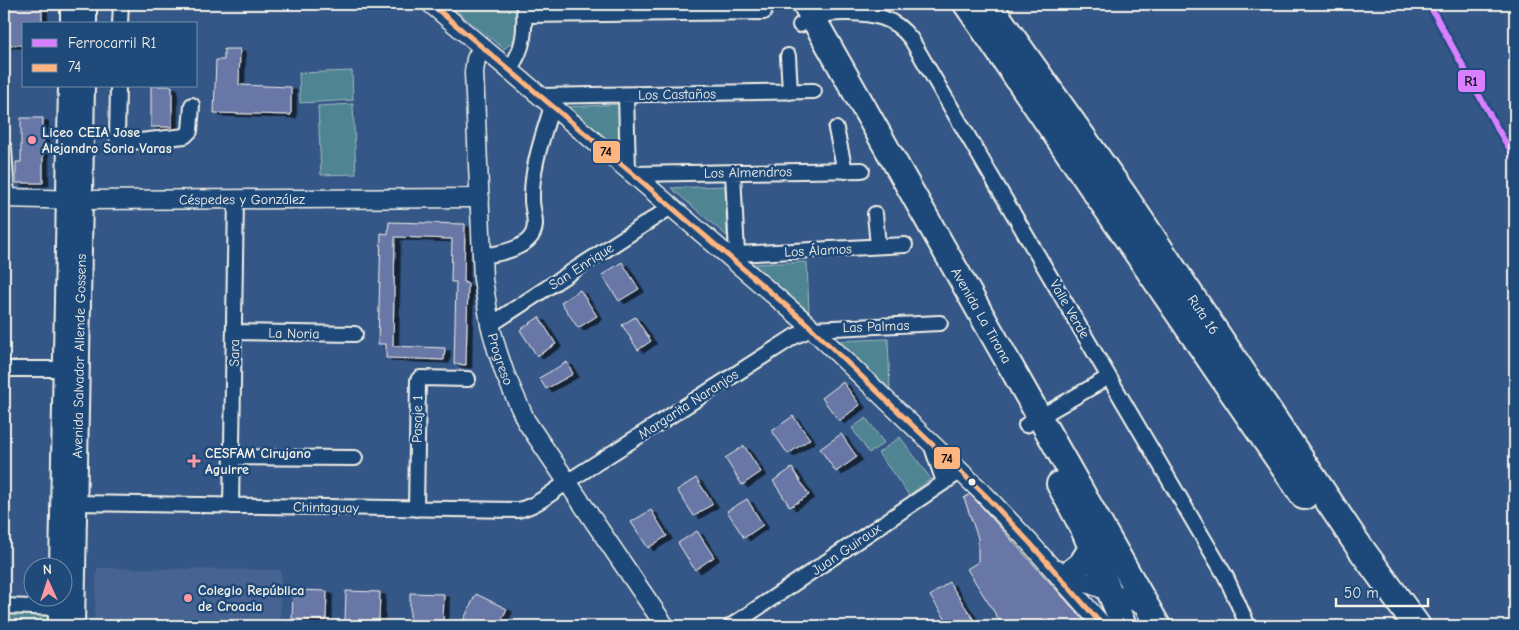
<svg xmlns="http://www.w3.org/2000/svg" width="1519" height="630" font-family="'Comic Neue',sans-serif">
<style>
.built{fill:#476492}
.green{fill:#4f8492;stroke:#a2babd}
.building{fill:#6777a6;stroke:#f4f1e8;filter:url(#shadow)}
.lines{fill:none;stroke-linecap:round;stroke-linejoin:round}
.minor-casing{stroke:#f4f1e8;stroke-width:18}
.tertiary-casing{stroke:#f4f1e8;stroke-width:21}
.secondary-casing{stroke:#f4f1e8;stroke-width:24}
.trunk-casing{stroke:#f4f1e8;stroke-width:28}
.motorway-casing{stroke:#f4f1e8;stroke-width:30}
.minor{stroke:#1f4a7a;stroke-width:14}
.tertiary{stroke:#1f4a7a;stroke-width:18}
.secondary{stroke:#1f4a7a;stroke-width:20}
.trunk{stroke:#1f4a7a;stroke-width:24}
.motorway{stroke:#1f4a7a;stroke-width:26}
.bus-1-casing{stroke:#1f4a7a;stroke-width:9}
.bus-1{stroke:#ffb580;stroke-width:5}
.rail-1-casing{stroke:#1f4a7a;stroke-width:10}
.rail-1{stroke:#d880ff;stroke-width:6}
.poi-dot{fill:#ff9aa2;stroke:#1f4a7a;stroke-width:2}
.bus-dot{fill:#f4f1e8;stroke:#1f4a7a;stroke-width:2}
.labels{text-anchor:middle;stroke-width:5;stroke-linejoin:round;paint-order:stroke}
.street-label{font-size:14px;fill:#f4f1e8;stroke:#1f4a7a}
.poi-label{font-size:14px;font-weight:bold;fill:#f4f1e8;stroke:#1f4a7a;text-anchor:start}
.line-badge{stroke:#1f4a7a;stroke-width:2}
.pale-badge-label{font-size:14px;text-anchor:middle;font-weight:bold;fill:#111}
</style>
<defs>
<filter id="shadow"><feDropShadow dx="5.5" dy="3" stdDeviation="0" flood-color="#0009"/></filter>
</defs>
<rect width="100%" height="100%" fill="#345787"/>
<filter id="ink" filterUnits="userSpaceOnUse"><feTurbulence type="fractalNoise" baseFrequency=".02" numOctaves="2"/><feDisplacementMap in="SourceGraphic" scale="10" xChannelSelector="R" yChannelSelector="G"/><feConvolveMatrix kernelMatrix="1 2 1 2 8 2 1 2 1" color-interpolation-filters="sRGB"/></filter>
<g filter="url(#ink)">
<path class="built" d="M97 568 281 570 280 626H94Z"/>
<path class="green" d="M454 4H517V38L504 49 454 9Z
M352 71 353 100 300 103 299 73Z
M353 104 356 174 321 175 318 106Z
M622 104 624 154 567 107Z
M725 186 727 236 671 188Z
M807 262 809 312 753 264Z
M888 339 890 388 833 341Z
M866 418 884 443 869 453 852 428Z
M900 437 931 479 909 495 878 453Z
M4 611 51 613V626H4Z"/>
<path class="building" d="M4 4H42V24H24V45H5Z
M224 49H240L239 85 291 87V115L214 113 216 60H224Z
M151 86H172V127H151Z
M21 118H43V183H16V162H21Z
M389 222 465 224 464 283H468L466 365 454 364 456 282H451L452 239 395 237 393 346 445 348 444 360 386 358V344H378L381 233 388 234Z
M622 262 639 289 619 301 602 275Z
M580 290 597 316 578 328 561 302Z
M539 317 556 344 537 356 520 330Z
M635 317 651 341 638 350 622 325Z
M567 362 573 374 546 389 539 378Z
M843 382 860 405 839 421 822 398Z
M793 416 810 439 788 454 772 431Z
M841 434 857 457 836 472 820 449Z
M744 446 761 472 742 485 725 458Z
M792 468 809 495 790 507 773 481Z
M696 478 713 504 694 516 677 490Z
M970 494 1089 626H1003L967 569 978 562V538L964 498Z
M747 499 763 525 744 538 727 511Z
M651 510 667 536 648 548 631 522Z
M697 531 714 557 695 570 678 543Z
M949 582 978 626H950L930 596Z
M293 590 327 591 326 620 292 619Z
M346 591 380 592 379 622 345 621Z
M410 593 444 594 443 624 410 622Z
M476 594 507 609 498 626H474L463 621Z"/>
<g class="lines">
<g class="minor-casing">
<path id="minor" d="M525 15 764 12
M120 24 121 4
M800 25C804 22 809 19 814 17 831 11 866 12 883 18 895 22 904 30 911 39L1226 577 1248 626
M788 56 790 92
M509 70C525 48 525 30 524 4
M118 86 117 138 122 143 185 136 190 131 192 105
M626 95 628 170
M539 96 814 91
M836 129 845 171
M4 148 7 198
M733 173 737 254
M633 174 862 170
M875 214 878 246
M482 256C498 254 526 249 533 233 538 223 532 210 532 200 531 168 543 136 552 106
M732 260 737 254 905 245
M490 325 671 207
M234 332 355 334
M4 369H64
M1026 425 1109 377
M931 444 944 482
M232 457 355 458
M77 503 518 510C537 506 551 493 567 482L795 336 812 329 940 323
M231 506 236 199
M416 509 418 380 420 378 468 379
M4 606 59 608
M731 626 961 471"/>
</g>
<g class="tertiary-casing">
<g id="tertiary">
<path d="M431 4 633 174 804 321 985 495 1030 543 1103 626"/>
<path id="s1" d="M482 48 476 59 474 72 483 279 490 325 497 350 505 374 526 421 665 626"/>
<path id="s2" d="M4 198 82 200 480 198"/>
<path d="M1058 570C1087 586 1120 592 1149 609"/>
</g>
</g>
<g class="secondary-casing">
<g id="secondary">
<path d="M71 24V4"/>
<path d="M86 24V4"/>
<path d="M60 568 69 86"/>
<path d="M59 626V598"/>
<path id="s3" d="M74 626 84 86"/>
</g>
</g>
<g class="trunk-casing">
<g id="trunk">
<path id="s4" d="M805 4 1158 626"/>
<path d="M1059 484 1083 529 1124 626"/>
<path d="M1067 575 1081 564 1091 548"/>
</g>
</g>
<g class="motorway-casing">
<g id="motorway">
<path d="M967 4 1304 496"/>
<path id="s5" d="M988 4 1124 196 1356 542 1417 626"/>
</g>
</g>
<use href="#minor" class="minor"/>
<use href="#tertiary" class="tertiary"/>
<use href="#secondary" class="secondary"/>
<use href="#trunk" class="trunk"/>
<use href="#motorway" class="motorway"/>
<g class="bus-1-casing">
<path id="bus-1" d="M431 4 633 174 804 321 985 495 1030 543 1103 626"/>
</g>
<use href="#bus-1" class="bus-1"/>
<g class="rail-1-casing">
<path id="rail-1" d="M1429 4 1497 128 1515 158"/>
</g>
<use href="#rail-1" class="rail-1"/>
</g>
</g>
<g class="poi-dot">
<circle cx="32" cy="140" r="5"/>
<path d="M191.5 453.5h5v5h5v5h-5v5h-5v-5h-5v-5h5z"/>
<circle cx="188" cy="598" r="5"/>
</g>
<circle class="bus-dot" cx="972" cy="482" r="4.5"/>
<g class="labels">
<g class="street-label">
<text transform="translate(677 94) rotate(-1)" y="5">Los Castaños</text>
<text transform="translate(748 172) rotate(-1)" y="5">Los Almendros</text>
<text dy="5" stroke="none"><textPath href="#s2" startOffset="238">Céspedes y González</textPath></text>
<text transform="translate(818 250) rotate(-3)" y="5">Los Álamos</text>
<text transform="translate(581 266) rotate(-33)" y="5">San Enrique</text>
<text transform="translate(1070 309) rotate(60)" y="5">Valle Verde</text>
<text dy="5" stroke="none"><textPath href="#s5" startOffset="378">Ruta 16</textPath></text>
<text dy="5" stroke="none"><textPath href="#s4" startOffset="358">Avenida La Tirana</textPath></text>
<text transform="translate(876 326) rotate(-2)" y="5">Las Palmas</text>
<text transform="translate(294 333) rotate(1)" y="5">La Noria</text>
<text transform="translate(234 353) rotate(-89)" y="5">Sara</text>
<text dy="5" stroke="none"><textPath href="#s3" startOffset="270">Avenida Salvador Allende Gossens</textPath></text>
<text dy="5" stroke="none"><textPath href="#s1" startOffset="315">Progreso</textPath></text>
<text transform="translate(688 404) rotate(-33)" y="5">Margarita Naranjos</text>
<text transform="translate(417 419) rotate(-89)" y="5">Pasaje 1</text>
<text transform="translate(326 507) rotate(1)" y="5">Chintaguay</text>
<text transform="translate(846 549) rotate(-34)" y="5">Juan Guiraux</text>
</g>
<g class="poi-label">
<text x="42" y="137">Liceo CEIA Jose<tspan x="42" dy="16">Alejandro Soria Varas</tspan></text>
<text x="205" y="458">CESFAM Cirujano<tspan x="205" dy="16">Aguirre</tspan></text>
<text x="198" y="595">Colegio República<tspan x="198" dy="16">de Croacia</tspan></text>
</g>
</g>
<g class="line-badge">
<rect x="1457" y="69" width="29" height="24" rx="5" fill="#d880ff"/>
<rect x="592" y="140" width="29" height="24" rx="5" fill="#ffb580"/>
<rect x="933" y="446" width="28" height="24" rx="5" fill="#ffb580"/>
</g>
<g class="pale-badge-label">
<text x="1471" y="86">R1</text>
<text x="606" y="156">74</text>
<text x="947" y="463">74</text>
</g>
<rect width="1519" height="630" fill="none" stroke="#1f4a7a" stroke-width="20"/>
<rect x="10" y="10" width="1499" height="610" fill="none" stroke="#f4f1e8" stroke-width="2" filter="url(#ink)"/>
<rect x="22" y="22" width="175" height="65" fill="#1f4a7a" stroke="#748da6"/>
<rect x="32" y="39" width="25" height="8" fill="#d880ff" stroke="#748da6"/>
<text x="68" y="48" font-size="15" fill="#f4f1e8">Ferrocarril R1</text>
<rect x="32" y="64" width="25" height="8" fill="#ffb580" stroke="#748da6"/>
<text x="68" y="72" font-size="15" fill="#f4f1e8">74</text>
<g transform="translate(48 582) rotate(357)"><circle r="24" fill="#1f4a7a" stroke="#748da6"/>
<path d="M0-4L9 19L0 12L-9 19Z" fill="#ff9aa2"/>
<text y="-8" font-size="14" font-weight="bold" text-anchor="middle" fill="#f4f1e8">N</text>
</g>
<path d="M1336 598v8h92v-8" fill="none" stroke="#f4f1e8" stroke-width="2.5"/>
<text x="1344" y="598" font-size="15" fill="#f4f1e8" stroke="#1f4a7a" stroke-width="4" paint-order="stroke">50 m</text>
</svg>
